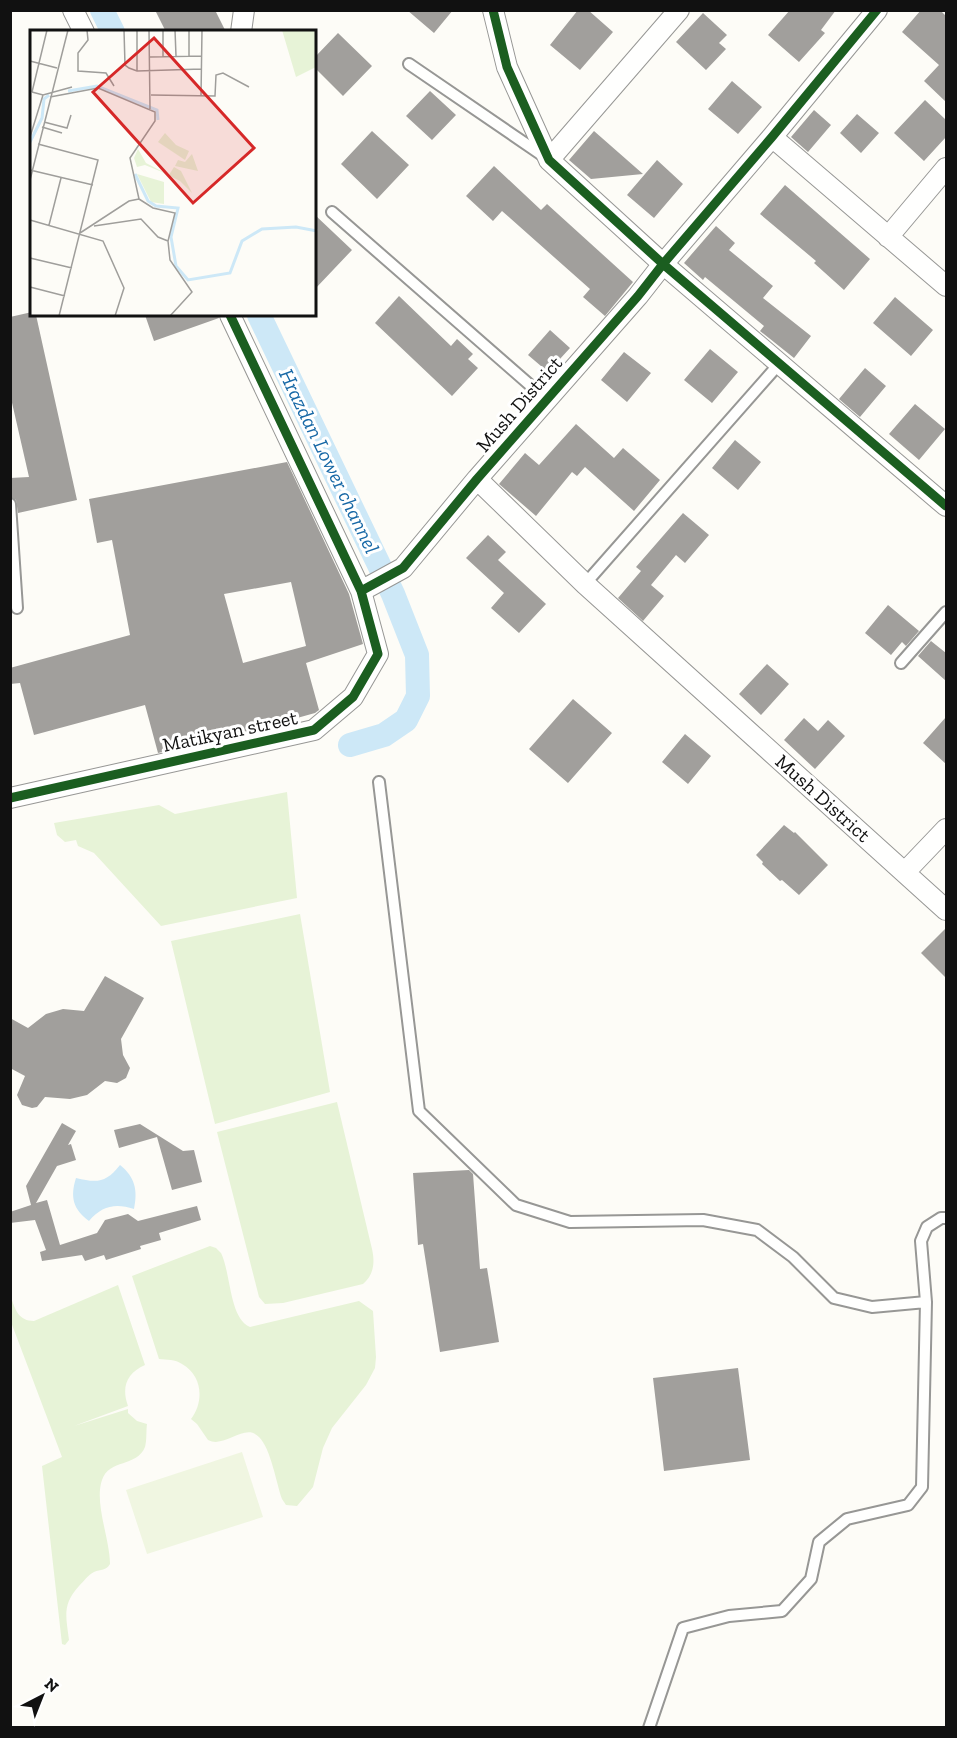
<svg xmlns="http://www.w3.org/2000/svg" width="957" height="1738" font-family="'Zilla Slab',serif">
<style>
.green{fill:#e7f3d7}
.pitch{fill:#f0f6e1}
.water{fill:#cde8f7}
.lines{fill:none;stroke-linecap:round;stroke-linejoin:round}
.canal{stroke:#cde8f7;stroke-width:24}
.building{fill:#a19f9c;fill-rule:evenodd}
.service-casing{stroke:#979795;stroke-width:14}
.minor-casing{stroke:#979795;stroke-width:22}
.service{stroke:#fffffe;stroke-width:10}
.minor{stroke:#fffffe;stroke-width:20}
.cycleway-casing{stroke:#fff;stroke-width:13}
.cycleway{stroke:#1b5e20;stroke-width:9}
.labels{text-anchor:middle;stroke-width:6;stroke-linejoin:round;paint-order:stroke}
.street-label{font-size:20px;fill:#111;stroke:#fff}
.water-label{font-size:21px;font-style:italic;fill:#1768a6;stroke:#fff}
.inset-river{fill:none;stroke:#cde8f7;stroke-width:3}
.inset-road{fill:none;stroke:#9f9e9b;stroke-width:1.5}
.view{fill:#d62828;fill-opacity:0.15;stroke:#d62828;stroke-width:3}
.inset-edge{fill:none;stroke:#111;stroke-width:3}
</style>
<rect width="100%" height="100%" fill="#fdfcf7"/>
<path class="green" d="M287 792 297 898 161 926 94 853 78 846 76 840 65 842 57 835 54 823 159 805 175 814Z
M300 914 330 1092 215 1124 171 941Z
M337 1102 372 1249C375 1262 374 1275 363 1284L283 1303 265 1304 259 1297 217 1132Z
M210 1246 216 1248 221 1253C231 1273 229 1318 250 1327L359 1301 373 1311 376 1357 375 1368 366 1385 332 1428 323 1448 313 1487 297 1506 286 1505 282 1499C276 1482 271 1449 259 1437 245 1422 225 1449 208 1440L197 1424 191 1419C204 1402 203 1376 182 1364 175 1359 167 1360 159 1359L132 1276Z
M118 1285 145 1365C127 1373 121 1387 128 1406L74 1426 128 1409V1413L137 1421 147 1424C146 1431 147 1440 145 1447 137 1467 109 1459 102 1480 94 1503 110 1539 110 1564 106 1571 101 1569 94 1572 88 1575 84 1581 79 1586 62 1605 66 1616 69 1640L65 1645 62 1644 42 1466 62 1457 11 1322V1297C15 1310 19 1321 34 1321Z"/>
<path class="pitch" d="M242 1452 263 1517 147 1554 126 1490Z"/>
<path class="water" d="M120 1165C135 1177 138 1190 134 1209 115 1203 102 1206 89 1221 73 1209 70 1197 76 1178 97 1183 106 1183 120 1165Z"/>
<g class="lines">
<path class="canal" d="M102 10 113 32
M259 315 393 594 417 655 418 696 406 720 384 735 350 745"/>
</g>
<path class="building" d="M155 10H215L226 32H166Z
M407 10H453L434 33Z
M578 10H588L613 32 580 70 550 45Z
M790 10H836L821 30 825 33 799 62 768 35Z
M921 10H940L946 16V102L924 81 939 65 902 32Z
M703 13 727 35 719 43 726 49 706 70 676 42Z
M338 33 372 66 343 96 315 68V57Z
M732 81 762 107 738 134 708 109Z
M430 91 456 115 432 140 406 116Z
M925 100 946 120V137L924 161 894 133Z
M814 110 831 125 808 152 791 137Z
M857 114 879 133 861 153 840 133Z
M372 131 409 165 377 199 341 164Z
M594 131 643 174 591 179 569 160Z
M657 160 683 184 654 218 627 195Z
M494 166 541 210 547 204 633 282 605 316 583 297 590 289 502 211 493 221 466 196Z
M785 185 870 259 844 290 814 263 816 261 760 214Z
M315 215 352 250 315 289Z
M716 226 735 243 729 250 773 286 763 298 811 336 794 358 760 331 764 326 705 277 703 280 684 263Z
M399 296 451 346 457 339 473 354 468 359 478 368 452 396 375 323Z
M895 297 933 330 911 356 873 323Z
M32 312V315H36L77 500 18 513 16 500 10 497V478L29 477 10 394V317Z
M145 315H218L219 318 154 341Z
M550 330 570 348 548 372 528 355Z
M710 349 738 372 712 403 684 380Z
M624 352 651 373 627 402 601 380Z
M865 368 886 386 860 417 839 399Z
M915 404 945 429 919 460 889 434Z
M576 424 614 458 623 448 660 480 634 511 585 467 577 476 572 472 536 516 499 484 525 453 539 465Z
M735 440 761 462 738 490 712 468Z
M287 462 349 594 363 644 306 663 319 710 315 713 229 737 158 753 145 705 34 735 20 683 10 684V668L130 635 112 540 97 543 89 499ZM291 582 306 646 243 663 224 594Z
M683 513 709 535 685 563 676 555 651 585 664 596 643 621 618 598 641 571 636 567Z
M488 535 506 552 498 560 546 604 519 633 491 608 504 593 466 558Z
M888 605 919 631 906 646 902 642 891 655 865 633Z
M931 641 946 653V681L918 656Z
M767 664 789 684 761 715 739 694Z
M573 699 612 733 568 783 529 749Z
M946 717V764L923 743Z
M804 718 818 731 828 720 845 736 815 769 784 740Z
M685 734 711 756 688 784 662 762Z
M784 825 794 833 795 832 828 865 799 895 782 880 780 881 762 864 763 862 756 855Z
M946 928V978L921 953Z
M105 976 144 998 121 1039 123 1055 130 1068 126 1078 117 1083 105 1081 87 1095 70 1099 45 1097 37 1107 32 1108 22 1105 17 1095 25 1076 10 1068V1018L28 1028 46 1014 63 1009 84 1011Z
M62 1123 76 1131 68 1145 71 1144 76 1160 57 1166 36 1203 47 1200 60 1245 97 1233 105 1220 128 1214 138 1221 197 1206 201 1220 159 1233 161 1240 140 1246 141 1249 106 1260 104 1255 85 1261 82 1255 42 1261 40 1252 46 1250 35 1220 10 1223V1212L31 1205 26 1186Z
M140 1124 183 1151 194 1150 202 1182 172 1190 157 1137 119 1148 114 1130Z
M469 1170 473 1174 480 1269 487 1268 499 1342 440 1352 423 1244 418 1245 413 1173Z
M738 1368 750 1460 664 1471 653 1378Z"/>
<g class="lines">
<g class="service-casing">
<path id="service" d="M409 64 545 157
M332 212 546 399
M10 504 17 608
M585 584 779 364
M901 663 946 612
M379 782 419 1111 516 1205 570 1222 703 1220 757 1230 793 1257 834 1298 872 1307 926 1302
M649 1728 683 1628 729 1616 782 1611 811 1579 819 1542 847 1519 908 1505 922 1487 926 1302 921 1241 927 1227 941 1218H946"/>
</g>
<g class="minor-casing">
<path id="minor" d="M73 10 84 32
M493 10 507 67 549 160 663 264 946 506
M241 32 244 10
M772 137 946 286
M549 160 679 10
M888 237 946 168
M477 479 585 584 946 910
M361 591 403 568 477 479 638 296 663 264 772 137 877 10
M10 798 314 730 353 697 378 654 361 591 230 315
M905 872 946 829"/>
</g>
<use href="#service" class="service"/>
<use href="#minor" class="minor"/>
<g class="cycleway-casing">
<path id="cycleway" d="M493 10 507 67 549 160 663 264 946 506
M361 591 403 568 477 479 638 296 663 264 772 137 877 10
M10 798 314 730 353 697 378 654 361 591 230 315"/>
</g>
<use href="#cycleway" class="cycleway"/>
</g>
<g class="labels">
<g class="street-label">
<text transform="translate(519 404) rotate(-49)" y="7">Mush District</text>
<text transform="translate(230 731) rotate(-12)" y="7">Matikyan street</text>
<text transform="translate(823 798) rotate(42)" y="7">Mush District</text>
</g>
<g class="water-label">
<text transform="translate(329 461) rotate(64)" y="7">Hrazdan Lower channel</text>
</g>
</g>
<g transform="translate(30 30)">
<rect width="286" height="286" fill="#fdfcf7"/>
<path d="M252 0H286V37L266 47ZM135 103 146 115 159 121 155 130 128 112ZM108 119 116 133 139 145 144 137 151 141 162 163 150 151 132 142 115 135 107 137 104 128ZM162 124 168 141 145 136 148 130 155 132ZM107 144 134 152V174L121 172Z" fill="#e7f3d7"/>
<path class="inset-river" d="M38 61 67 56 127 80 128 90M0 112 12 88 14 69 19 65M105 144 118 171 126 176 148 178 141 207 146 236 158 250 200 243 212 211 232 199 266 197 287 201"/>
<path class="inset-road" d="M57 0 58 10 48 23V41L76 43 84 56M94 0 95 35 99 38 107 41 172 39M107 0V41M119 0 120 79M133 0V27M145 0 146 26M159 0V26M120 27 172 26M0 31 27 38M2 62 17 0M2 62 13 65 42 57M121 65 185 66 186 45 193 43 219 57M171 66 172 0M20 67 68 58 125 82V91L100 128 109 169M14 92 37 98 41 85M12 97 32 103M0 107 13 65M8 114 68 130 29 286M0 140 63 155M0 150 38 0M109 169 123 178 145 183 138 211 140 230 162 262 140 286M0 190 73 211 94 258 85 286M19 195 31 148M64 196 111 189 128 207 138 211M50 203 99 171 109 169M0 228 42 238M0 257 35 266"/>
<path class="view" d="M124 8 224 118 163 173 63 62Z"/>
<rect width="286" height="286" class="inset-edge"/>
</g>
<rect width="957" height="1738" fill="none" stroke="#111111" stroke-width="24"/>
<g transform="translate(42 1696) rotate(42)" stroke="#ffffff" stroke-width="4.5" paint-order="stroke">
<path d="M0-4.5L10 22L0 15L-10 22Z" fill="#111111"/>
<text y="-9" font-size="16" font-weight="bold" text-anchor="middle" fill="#111111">N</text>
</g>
</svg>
